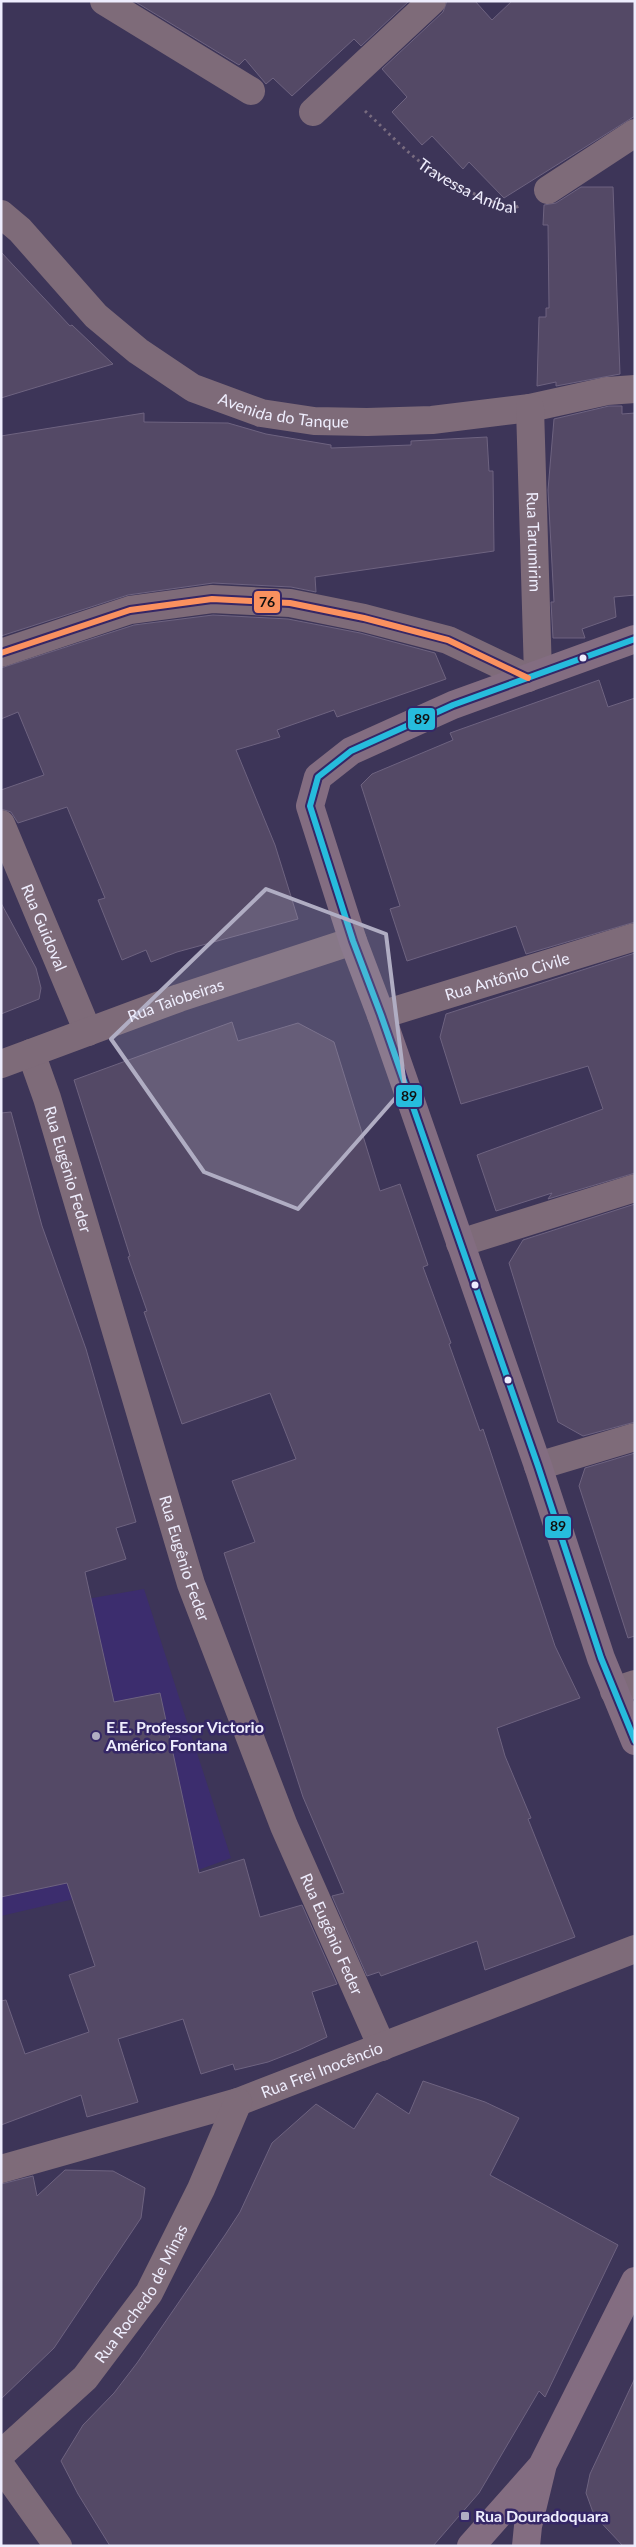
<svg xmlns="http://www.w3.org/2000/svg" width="636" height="2547" font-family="Lato,sans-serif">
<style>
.built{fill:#3c2d6e}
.building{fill:#544966;stroke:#6e6380}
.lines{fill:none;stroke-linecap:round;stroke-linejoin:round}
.path{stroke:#796c7f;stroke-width:3;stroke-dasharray:2.5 4;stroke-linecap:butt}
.street{stroke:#7e6b79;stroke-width:28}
.secondary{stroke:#836d81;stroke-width:28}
.bus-1-casing{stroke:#352766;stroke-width:10}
.bus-2-casing{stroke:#352766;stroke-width:10}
.bus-1{stroke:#26bcdd;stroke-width:6}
.bus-2{stroke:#fa915f;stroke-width:6}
.marked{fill:#b0adc3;fill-opacity:0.2;stroke:#b0adc3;stroke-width:4;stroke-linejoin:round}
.bus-dot{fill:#eeedfd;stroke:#352766;stroke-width:2}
.poi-dot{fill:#b0adc3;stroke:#352766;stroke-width:2}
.labels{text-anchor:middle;stroke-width:5;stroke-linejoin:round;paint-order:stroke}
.street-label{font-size:16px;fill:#eeedfd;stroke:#352766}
.poi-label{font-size:16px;font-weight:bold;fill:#eeedfd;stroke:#352766;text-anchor:start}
.line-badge{stroke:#352766;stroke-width:2}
.pale-badge-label{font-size:14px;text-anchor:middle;font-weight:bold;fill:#111}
</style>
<rect width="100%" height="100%" fill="#3d3558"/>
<path class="built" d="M144 1589 231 1858 198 1870 1 1916V1614Z"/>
<path class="building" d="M134 1H409L361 46 354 39 292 96 273 78 266 84 245 59 239 65Z
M447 1H475L492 20 512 1H635V116L504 198 469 162 463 169 432 136 422 145 392 112 407 97 382 69 443 12Z
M581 187H613L620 374 556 386V382L537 386 539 317H546V308H549L548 225H543L544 205 556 203Z
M1 252 70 326 72 325 113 364 1 398Z
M609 406H622V414L635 413V595L614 597 616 617 582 629 585 638H553L551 602H554L548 490 554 419Z
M144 413V422L228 423 266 434 331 445V448L411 445V441L487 437 489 471H493L494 551 315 577 316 592 291 587 213 583 128 595 1 636V436Z
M213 615 288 619 360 633 435 653 446 679 337 717 334 710 277 730 280 737 236 750 275 845 298 919 177 952 151 962 146 950 122 960 98 900 105 898 67 807 18 823 11 812 1 809V790L44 775 18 712 1 719V668L134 625Z
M599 680 608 707 635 698V922L526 954 516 926 407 961 390 909 400 906 361 785 372 774 453 740 450 733Z
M1 903 36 968 41 988 39 999 1 1014Z
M635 953V1173L548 1199 552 1193 496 1211 477 1155 603 1109 588 1066 461 1104 440 1037 446 1014Z
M232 1022 238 1041 298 1023 334 1042 380 1191 400 1184 428 1265 423 1267 451 1343 449 1344 480 1431 483 1429 555 1646 580 1698 497 1728 505 1756 531 1818 528 1819 575 1937 485 1970 477 1941 381 1976 379 1972 367 1976 332 1896 344 1893 303 1797 224 1553 255 1542 232 1481 296 1459 270 1393 182 1424 144 1312 147 1311 128 1257 130 1256 74 1080Z
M11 1112 42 1226 86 1349 136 1522 116 1528 126 1559 85 1572 114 1702 160 1693 199 1873 244 1859 260 1917 302 1905 337 1984 312 1992 327 2037 299 2050 268 2062 235 2070 233 2064 201 2074 183 2019 118 2039 138 2102 87 2117 81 2095 1 2125V2001L6 2000 25 2054 89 2032 69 1975 95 1966 67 1883 1 1897V1113Z
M635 1204V1422L583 1436 558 1422 509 1263 523 1240Z
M635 1453V1636L628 1638 579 1486 585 1468Z
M423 2081 485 2102 519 2118 490 2175 618 2245 545 2397 539 2391 479 2493 433 2546H110L78 2494 61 2461 83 2425 114 2393 137 2363 225 2235 240 2212 272 2143 316 2104 354 2129 377 2093 409 2114Z
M65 2170 113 2171 145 2188 141 2218 54 2348 1 2399V2184L33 2176 37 2196Z
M635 2378V2546H623L594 2515 586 2493 590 2474Z"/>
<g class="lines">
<path class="path" id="s1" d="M365 111C383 127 400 146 419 161 433 173 504 214 519 206"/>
<g class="street">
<path d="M104 1 251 91"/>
<path d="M313 112 432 1"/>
<path d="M548 190 635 133"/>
<path id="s2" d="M1 214 20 230 96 316 138 351 193 388 261 413 314 421 367 422 432 420 530 408 607 391 635 389"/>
<path id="s3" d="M530 408 538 674"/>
<path d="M1 653 130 610 212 599 290 603 364 618 448 640 528 678"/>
<path id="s4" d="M1 824 88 1032"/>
<path id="s5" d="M381 1015 635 937"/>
<path id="s6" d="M31 1053 47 1098 191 1584 284 1826 382 2047"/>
<path id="s7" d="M1 1064 179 998 353 941"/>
<path d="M460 1243 635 1188"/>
<path d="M538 1466 635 1437"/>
<path d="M614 1691 635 1684"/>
<path id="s8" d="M1 2169 238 2102 635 1949"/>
<path id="s9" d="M1 2454 85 2378 149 2293 201 2189 238 2102"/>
<path d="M1 2466 58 2546"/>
</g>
<path class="secondary" d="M635 639 453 705 351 751 318 777 310 806 353 941 381 1015 538 1466 601 1658 635 1741
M471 2546 541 2467
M526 2546 528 2526 543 2464 635 2281"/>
<g class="bus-1-casing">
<path id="bus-1" d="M635 639 453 705 351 751 318 777 310 806 353 941 381 1015 538 1466 601 1658 635 1741"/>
</g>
<g class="bus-2-casing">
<path id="bus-2" d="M1 653 130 610 212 599 290 603 364 618 448 640 528 678"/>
</g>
<use href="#bus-1" class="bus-1"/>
<use href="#bus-2" class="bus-2"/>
</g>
<path class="marked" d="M266 889 386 934 405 1087 298 1209 204 1172 111 1039Z"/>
<g class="bus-dot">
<circle cx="583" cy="658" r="4.5"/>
<circle cx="475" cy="1285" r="4.5"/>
<circle cx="508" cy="1380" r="4.5"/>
</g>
<g class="poi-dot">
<circle cx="96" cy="1736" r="5"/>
<rect x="460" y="2511" width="10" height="10" rx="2.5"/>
</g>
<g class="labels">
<g class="street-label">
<text dy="6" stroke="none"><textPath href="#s1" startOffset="129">Travessa Aníbal</textPath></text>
<text dy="6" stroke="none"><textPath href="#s2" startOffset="355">Avenida do Tanque</textPath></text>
<text dy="6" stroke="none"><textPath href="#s3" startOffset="134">Rua Tarumirim</textPath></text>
<text dy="6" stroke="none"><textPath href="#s4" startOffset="112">Rua Guidoval</textPath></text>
<text dy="6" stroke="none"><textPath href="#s5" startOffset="132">Rua Antônio Civile</textPath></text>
<text dy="6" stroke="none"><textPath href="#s7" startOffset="186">Rua Taiobeiras</textPath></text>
<text dy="6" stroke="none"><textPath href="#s6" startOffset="122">Rua Eugênio Feder</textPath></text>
<text dy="6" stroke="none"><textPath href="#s6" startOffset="528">Rua Eugênio Feder</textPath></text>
<text dy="6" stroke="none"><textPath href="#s6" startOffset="932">Rua Eugênio Feder</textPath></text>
<text dy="6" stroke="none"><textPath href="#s8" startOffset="336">Rua Frei Inocêncio</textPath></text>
<text dy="6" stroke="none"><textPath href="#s9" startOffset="215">Rua Rochedo de Minas</textPath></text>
</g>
<g class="poi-label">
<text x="106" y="1733">E.E. Professor Victorio<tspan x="106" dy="18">Américo Fontana</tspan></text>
<text x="475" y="2522">Rua Douradoquara</text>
</g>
</g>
<g class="line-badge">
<rect x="253" y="590" width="28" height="24" rx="5" fill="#fa915f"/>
<rect x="407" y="707" width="29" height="24" rx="5" fill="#26bcdd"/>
<rect x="395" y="1084" width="28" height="24" rx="5" fill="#26bcdd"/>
<rect x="544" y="1515" width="28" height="24" rx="5" fill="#26bcdd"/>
</g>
<g class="pale-badge-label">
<text x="267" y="607">76</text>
<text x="422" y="724">89</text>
<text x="409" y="1101">89</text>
<text x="558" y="1531">89</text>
</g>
<rect width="636" height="2547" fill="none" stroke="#eeedfd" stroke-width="5"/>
</svg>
